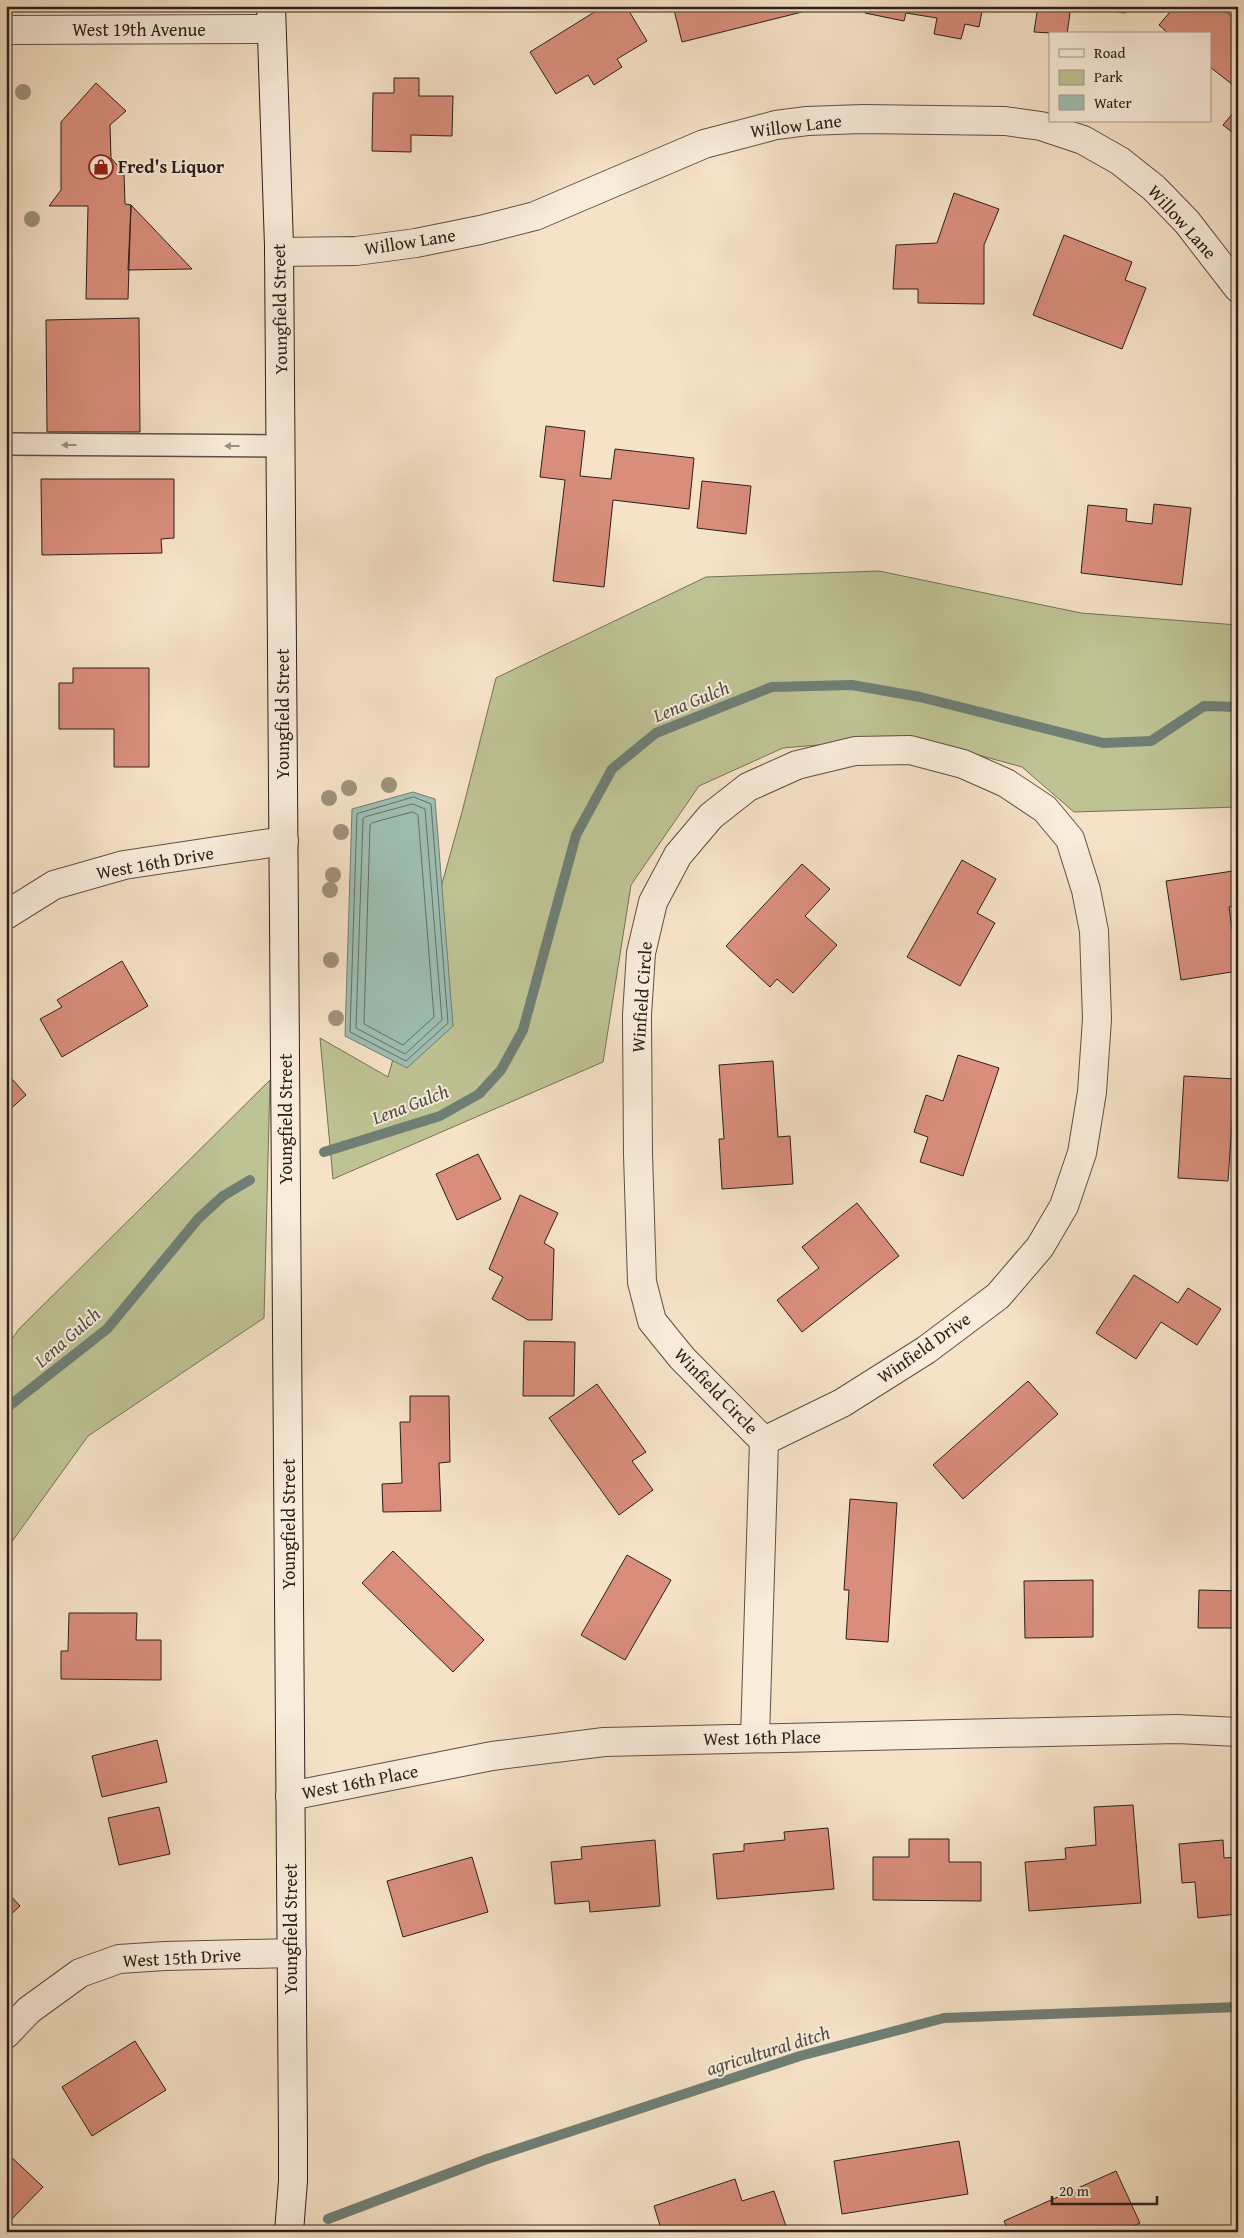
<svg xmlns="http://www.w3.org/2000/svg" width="1244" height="2238" font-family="'Gentium Book Plus',serif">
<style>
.green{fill:#bec394;stroke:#747257}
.water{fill:#9dbeb1;stroke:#6f7f75}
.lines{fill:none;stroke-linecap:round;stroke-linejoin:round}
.shore{stroke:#646f66;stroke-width:1}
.stream{stroke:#6f7f75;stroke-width:10}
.building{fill:#d98e7c;stroke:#2b201a}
.lane-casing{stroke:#5e5045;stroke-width:24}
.street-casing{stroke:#5e5045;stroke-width:30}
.secondary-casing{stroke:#2b201a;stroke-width:30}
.lane{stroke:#f9ecdb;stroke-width:21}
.street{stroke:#f9ecdb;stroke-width:28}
.secondary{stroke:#f9ecdb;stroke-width:28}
.tree{fill:#9f927c}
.oneway{fill:#9c9084}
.labels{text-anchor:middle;stroke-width:4;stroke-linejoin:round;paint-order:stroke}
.street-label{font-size:18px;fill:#2b201a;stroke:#f9ecdb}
.poi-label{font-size:18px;font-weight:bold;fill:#2b201a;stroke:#f9ecdb;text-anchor:start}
.water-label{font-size:19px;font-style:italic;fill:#4d4f47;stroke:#f9ecdb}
</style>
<rect width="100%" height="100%" fill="#f6e2c7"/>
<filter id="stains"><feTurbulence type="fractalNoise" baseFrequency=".004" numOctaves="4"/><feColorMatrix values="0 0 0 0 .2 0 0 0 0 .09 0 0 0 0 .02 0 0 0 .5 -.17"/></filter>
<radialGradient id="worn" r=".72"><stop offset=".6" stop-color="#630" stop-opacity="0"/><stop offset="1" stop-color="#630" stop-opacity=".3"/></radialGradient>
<path class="green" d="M879 571 1081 613 1238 625V807L1074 812 1022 767 913 737 783 748 699 786 631 885 603 1062 333 1179 320 1038 388 1077 462 812 496 678 706 577Z
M270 1080 264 1318 88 1436 8 1547 6 1786V1347L19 1329Z"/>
<path class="water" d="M413 792 435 799 453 1026 407 1068 345 1036 352 809Z"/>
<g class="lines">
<path class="shore" d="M414 797 431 804 448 1023 406 1061 350 1032 357 814Z
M413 804 425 809 442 1020 405 1054 356 1028 363 819 365 817Z
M413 812 418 815 434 1017 403 1045 364 1024 370 825 372 823Z"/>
<path class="stream" d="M324 1152 440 1116 479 1094 501 1070 523 1030 576 835 612 769 656 733 772 687 852 685 920 697 1103 743 1151 741 1204 706 1238 707
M6 1411 9 1406 107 1329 198 1219 223 1196 250 1180
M328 2219 487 2159 800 2056 944 2018 1238 2007"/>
</g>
<path class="building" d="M604 6H626L647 41 617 59 622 67 594 85 588 75 556 94 530 52Z
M673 6H821L822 7 682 42Z
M866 6H983L979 27 965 24 961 39 934 34 937 18 906 13 904 21 865 13Z
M1038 6H1071L1067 34 1034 32Z
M1079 6H1126L1125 13Z
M1175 6H1219L1238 21V89L1210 67V34H1169L1159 25Z
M394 78H419V96H453L452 136 411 135V152L372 151 373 93H394Z
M96 83 126 111 110 125 111 158 124 173 125 204 131 205 128 299H86L88 206H49L61 190V122Z
M1238 107V137L1223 125Z
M954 193 999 209 984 245V304L918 303V289H893L896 245 937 243Z
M131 205 192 269 128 270Z
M1064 235 1132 262 1125 280 1146 288 1122 349 1033 315Z
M139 318 140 432H47L46 320Z
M546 426 585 431 580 476 611 479 615 449 694 458 689 509 613 500 604 587 553 581 565 480 540 477Z
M41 479H174V538L161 539 162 553 42 555Z
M702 481 751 486 746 534 697 528Z
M1154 504 1191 508 1182 585 1081 573 1088 505 1127 509 1126 521 1152 524Z
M73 668H149V767H114V729H59V683H73Z
M962 860 996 879 977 913 995 923 960 986 907 957Z
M802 864 830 889 805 916 837 945 793 993 777 979 770 987 726 946Z
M1233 871 1238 905 1229 907 1238 971 1181 980 1166 881Z
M122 961 148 1006 62 1057 40 1019 62 1007 57 1000Z
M958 1055 999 1068 963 1176 920 1162 928 1137 914 1132 926 1095 943 1101Z
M773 1061 778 1137 790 1136 793 1184 722 1189 719 1139H724L719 1065Z
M6 1072 26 1095 6 1113Z
M1184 1076 1235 1079 1228 1181 1178 1178Z
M478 1154 501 1199 457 1220 436 1174Z
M520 1195 558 1213 544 1243 554 1249 552 1320H528L492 1299 503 1277 489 1269Z
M857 1203 899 1256 802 1332 777 1300 819 1268 802 1247Z
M1134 1275 1178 1303 1188 1288 1221 1309 1197 1345 1161 1322 1136 1359 1096 1333Z
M524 1341 575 1342 574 1396H523Z
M1028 1381 1058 1414 963 1499 933 1465Z
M597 1384 646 1452 632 1461 653 1490 619 1515 549 1418Z
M410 1396H449L450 1462 439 1463 441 1511 383 1512 382 1484 402 1483 400 1422H410Z
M850 1499 897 1503 888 1642 846 1639 849 1590H844Z
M393 1551 484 1640 453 1672 362 1583Z
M627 1555 671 1580 625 1660 581 1635Z
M1093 1580V1637L1025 1638 1024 1581Z
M1199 1590 1238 1591V1628H1198Z
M69 1613H137L136 1640H161V1680L61 1679V1651H68Z
M157 1740 167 1782 102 1797 92 1756Z
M1133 1805 1141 1903 1029 1911 1025 1862 1066 1859 1065 1848 1096 1845 1094 1807Z
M159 1807 170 1854 119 1865 108 1818Z
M828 1828 834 1889 717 1899 713 1854 744 1851V1844L785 1840 784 1832Z
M909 1839H949V1862H981V1901L873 1900V1857H909Z
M655 1840 660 1906 590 1912 589 1901 555 1904 551 1862 582 1859 581 1847Z
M1223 1840 1224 1858 1238 1857V1914L1198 1918 1195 1882 1182 1883 1179 1844Z
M472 1857 488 1912 403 1937 387 1881Z
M6 1891 20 1906 6 1919Z
M135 2041 166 2090 92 2136 62 2087Z
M959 2141 968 2194 842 2214 834 2161Z
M6 2152 43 2187 6 2225Z
M1116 2171 1140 2223 1121 2232H1009L1004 2221Z
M735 2179 742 2201 774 2191 788 2232H662L654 2206Z"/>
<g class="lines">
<g class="lane-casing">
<path id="lane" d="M6 444 281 446"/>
</g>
<g class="street-casing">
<path id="street" d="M6 30 271 29
M279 252 356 251 416 243 480 230 535 216 704 144 776 125 807 121 863 119 1005 121 1041 126 1083 140 1120 161 1154 188 1187 222 1238 288
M910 750 963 764 1006 783 1045 809 1070 839 1086 890 1094 931 1097 1019 1092 1092 1082 1153 1064 1206 1040 1247 998 1296 926 1350 842 1403 764 1441 682 1358 652 1321 642 1282 638 1154 637 1015 641 953 653 902 678 855 711 816 748 787 797 765 855 751Z
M6 915 54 885 124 865 284 841
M755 1738 764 1441
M290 1796 492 1756 604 1742 1177 1729 1238 1732
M6 2034 29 2010 80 1973 119 1959 165 1956 292 1953"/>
</g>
<g class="secondary-casing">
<path id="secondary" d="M271 6 279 246 293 2140V2181L289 2232"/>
</g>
<use href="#lane" class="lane"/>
<use href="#street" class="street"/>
<use href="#secondary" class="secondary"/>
</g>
<g class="tree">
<circle cx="23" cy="92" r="8"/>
<circle cx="32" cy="219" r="8"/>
<circle cx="389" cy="785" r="8"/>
<circle cx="349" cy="788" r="8"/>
<circle cx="329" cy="798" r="8"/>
<circle cx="341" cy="832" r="8"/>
<circle cx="333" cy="875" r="8"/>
<circle cx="330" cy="890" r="8"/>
<circle cx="331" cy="960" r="8"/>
<circle cx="336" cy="1018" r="8"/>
</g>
<defs><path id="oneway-solid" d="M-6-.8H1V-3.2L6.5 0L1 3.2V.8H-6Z" transform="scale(1.25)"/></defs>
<g class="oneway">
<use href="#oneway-solid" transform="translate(69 445) rotate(-180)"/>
<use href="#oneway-solid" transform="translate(232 446) rotate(-180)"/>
</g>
<defs>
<g id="shop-ring" transform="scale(1.25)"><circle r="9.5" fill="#f9ecdb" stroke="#8f2418" stroke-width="1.5"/><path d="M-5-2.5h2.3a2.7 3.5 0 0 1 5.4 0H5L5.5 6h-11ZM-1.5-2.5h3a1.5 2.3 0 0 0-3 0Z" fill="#8f2418"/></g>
</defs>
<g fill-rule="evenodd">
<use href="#shop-ring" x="101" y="167"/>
</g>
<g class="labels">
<g class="street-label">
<text x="139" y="36">West 19th Avenue</text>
<text transform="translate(796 126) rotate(-7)" y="6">Willow Lane</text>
<text transform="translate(1182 222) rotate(48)" y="6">Willow Lane</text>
<text transform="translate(410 242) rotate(-9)" y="6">Willow Lane</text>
<text transform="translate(280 309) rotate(-91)" y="6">Youngfield Street</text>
<text transform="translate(283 714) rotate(-90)" y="6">Youngfield Street</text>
<text transform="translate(155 863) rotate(-10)" y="6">West 16th Drive</text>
<text transform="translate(642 997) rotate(-86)" y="6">Winfield Circle</text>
<text transform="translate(286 1119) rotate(-90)" y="6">Youngfield Street</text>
<text transform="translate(924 1348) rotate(-35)" y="6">Winfield Drive</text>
<text transform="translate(716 1391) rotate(46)" y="6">Winfield Circle</text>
<text transform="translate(289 1524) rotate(-90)" y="6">Youngfield Street</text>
<text transform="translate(762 1738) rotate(-1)" y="6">West 16th Place</text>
<text transform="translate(360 1782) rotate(-11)" y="6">West 16th Place</text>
<text transform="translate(291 1929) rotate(-90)" y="6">Youngfield Street</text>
<text transform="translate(182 1958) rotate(-3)" y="6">West 15th Drive</text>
</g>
<g class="poi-label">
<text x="118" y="173">Fred's Liquor</text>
</g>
<g class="water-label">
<text transform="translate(691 701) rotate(-22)" y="7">Lena Gulch</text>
<text transform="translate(410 1104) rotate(-21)" y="7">Lena Gulch</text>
<text transform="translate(67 1337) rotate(-41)" y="7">Lena Gulch</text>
<text transform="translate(768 2050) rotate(-17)" y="7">agricultural ditch</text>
</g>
</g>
<rect width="1244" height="2238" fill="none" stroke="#f6e2c7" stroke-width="25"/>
<rect x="8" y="8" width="1229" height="2223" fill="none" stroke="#2b201a" stroke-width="2.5"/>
<rect x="12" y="12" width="1219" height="2213" fill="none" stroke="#2b201a"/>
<rect x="1049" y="32" width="162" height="90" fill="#f9ecdb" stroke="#a79a8e"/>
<rect x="1059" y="49" width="25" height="8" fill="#f9ecdb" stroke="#a79a8e"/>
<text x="1094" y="58" font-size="15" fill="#2b201a">Road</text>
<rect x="1059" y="70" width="25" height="15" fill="#bec394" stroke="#a79a8e"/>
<text x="1094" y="82" font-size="15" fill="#2b201a">Park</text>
<rect x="1059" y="95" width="25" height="15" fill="#9dbeb1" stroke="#a79a8e"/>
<text x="1094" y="108" font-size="15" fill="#2b201a">Water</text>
<path d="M1052 2196v8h105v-8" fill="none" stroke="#2b201a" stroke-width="2.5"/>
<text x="1059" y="2196" font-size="15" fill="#2b201a" stroke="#f9ecdb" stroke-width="4" paint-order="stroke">20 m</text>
<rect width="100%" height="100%" filter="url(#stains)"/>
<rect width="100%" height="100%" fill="url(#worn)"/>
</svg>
